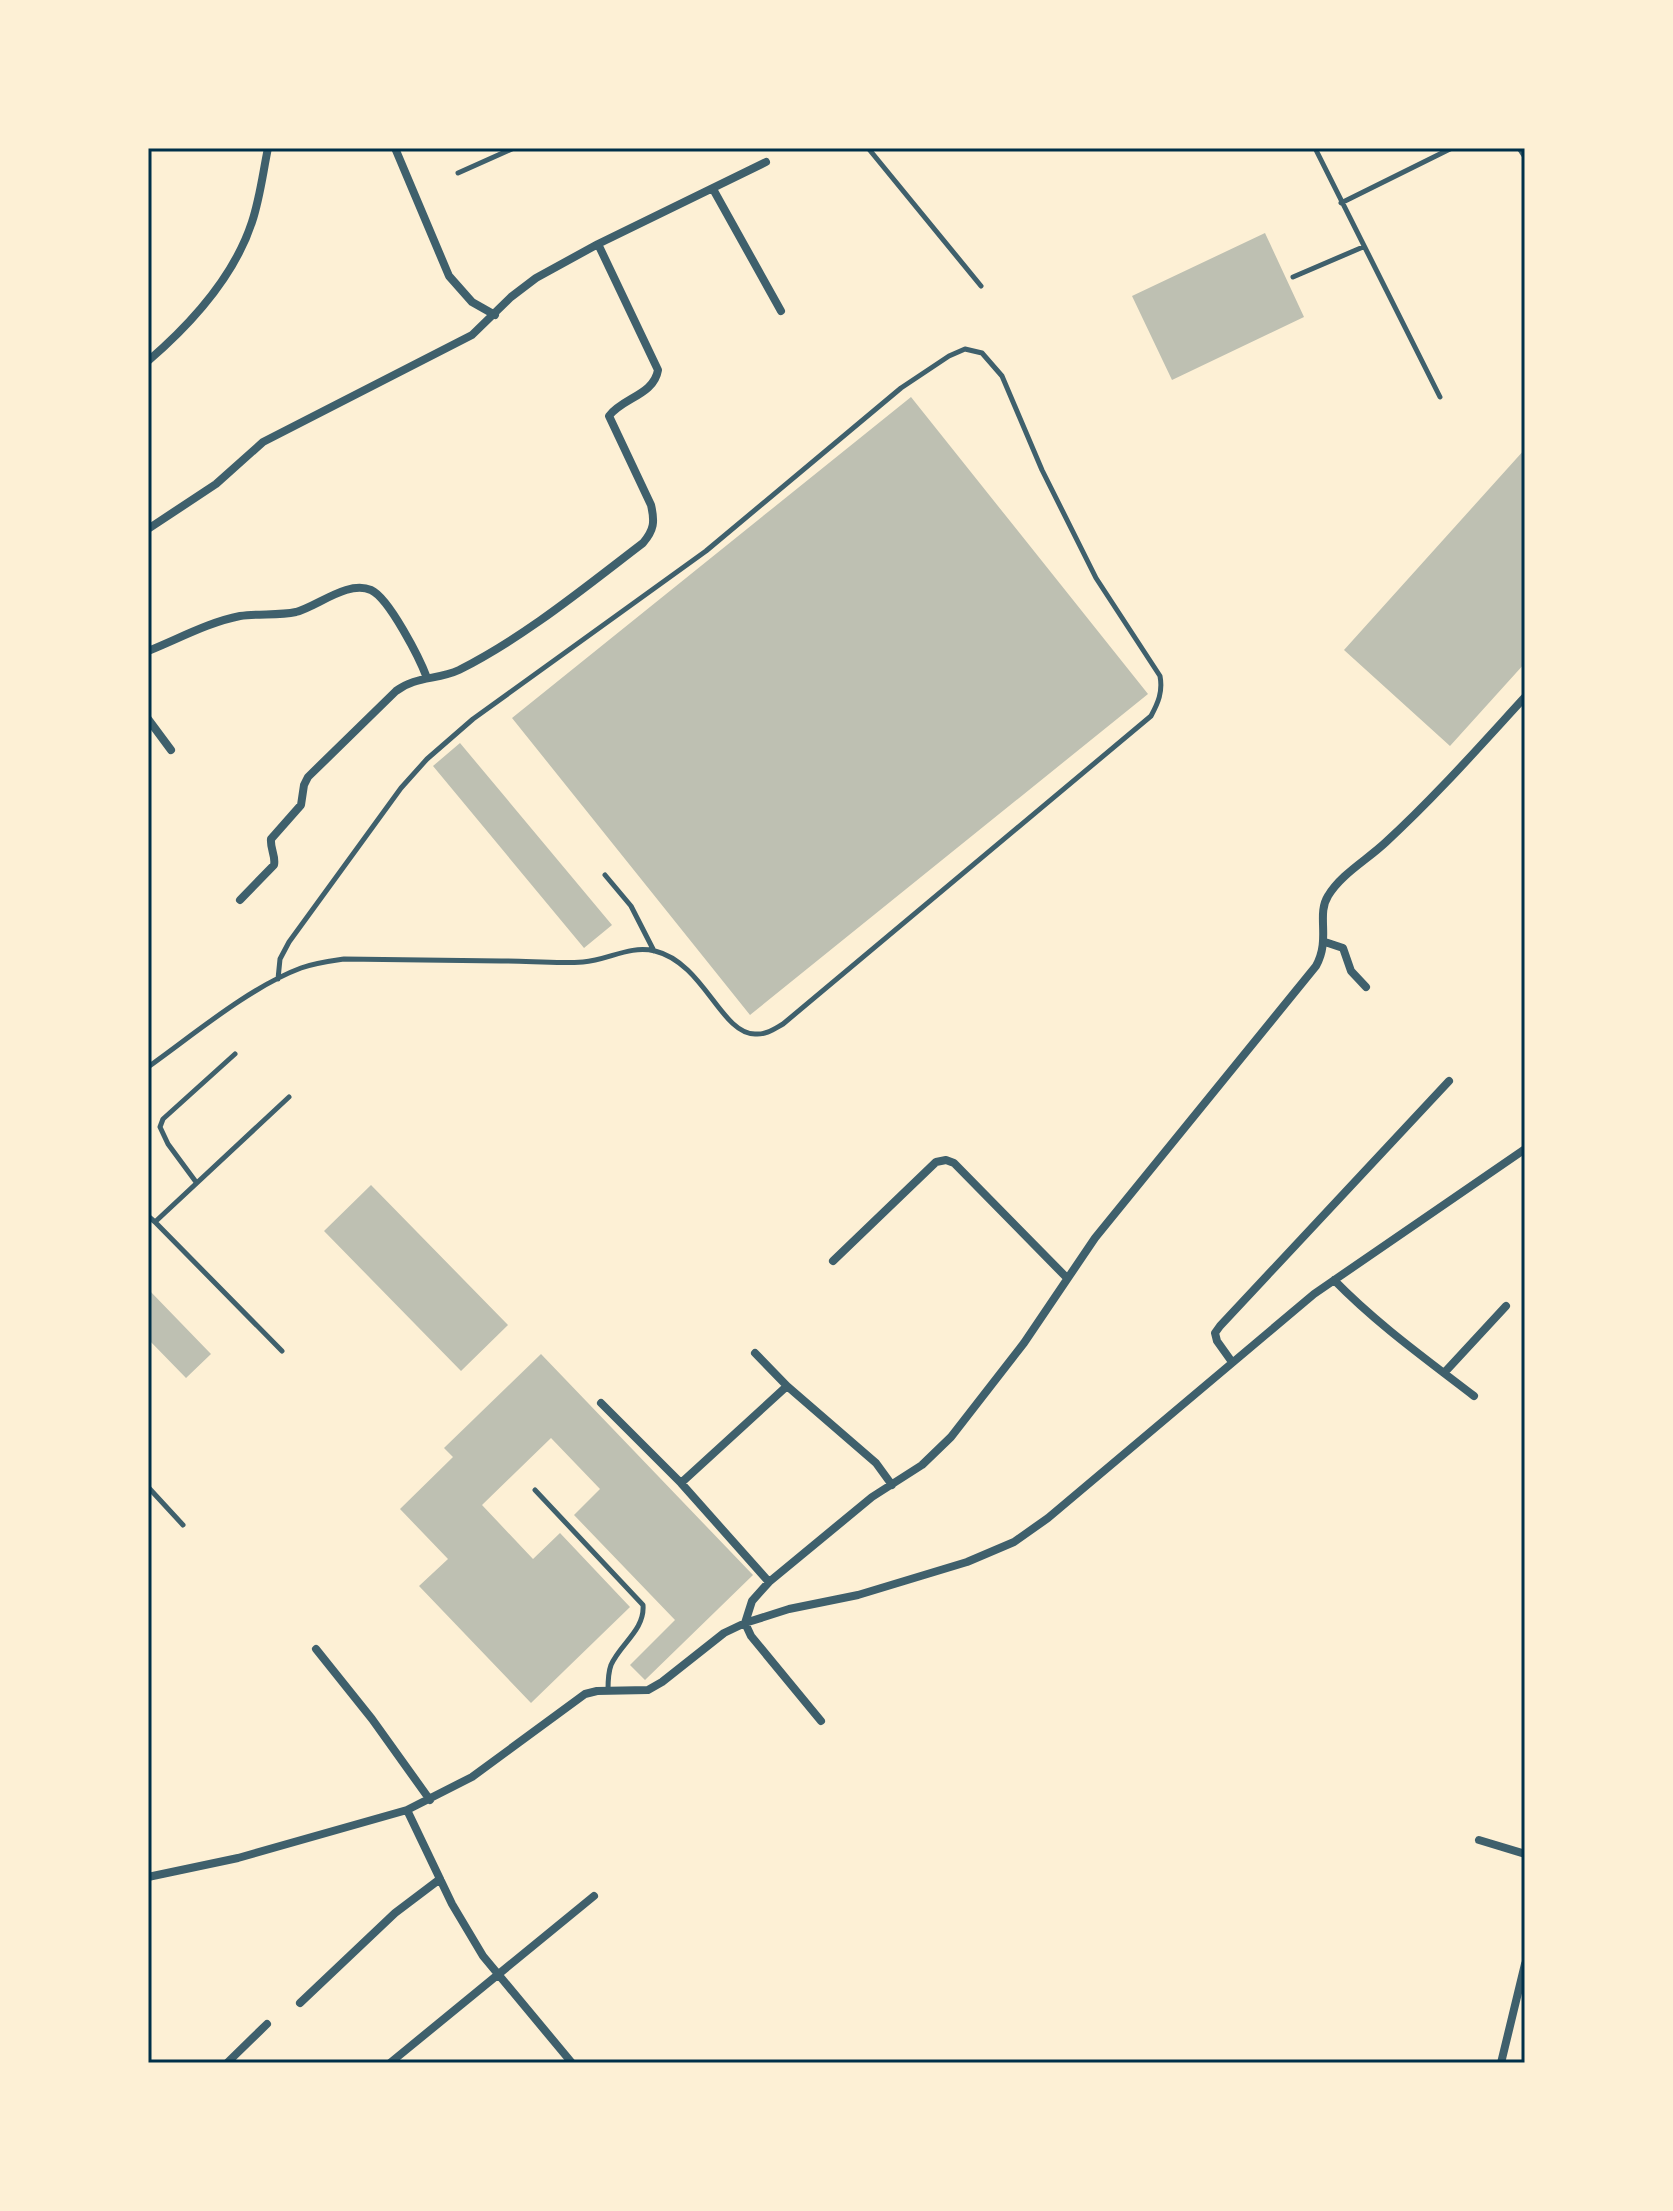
<svg xmlns="http://www.w3.org/2000/svg" width="1673" height="2211" font-family="Figtree,sans-serif">
<style>
.building{fill:#bec0b2}
.lines{fill:none;stroke-linecap:round;stroke-linejoin:round}
.service{stroke:#3f606c;stroke-width:5}
.minor{stroke:#3f606c;stroke-width:8}
.neatline{fill:none;stroke:#003049;stroke-width:3}
</style>
<rect width="100%" height="100%" fill="#fdf0d5"/>
<path class="building" d="M1265 233 1304 317 1172 380 1132 296Z
M911 397 1148 694 750 1015 512 718Z
M1525 449V663L1450 746 1344 650Z
M460 743 612 925 584 948 433 766Z
M371 1185 508 1325 461 1371 324 1231Z
M148 1289 211 1354 186 1378 148 1339Z
M541 1354 753 1575 645 1680 630 1665 675 1620 574 1515 600 1489 551 1438 482 1505 533 1559 560 1533 630 1607 531 1703 419 1586 448 1559 400 1509 453 1457 444 1448Z"/>
<g class="lines">
<path class="service" d="M868 148 981 286
M1315 148 1440 397
M1519 148 1525 157
M458 173 514 148
M1341 203 1452 148
M1293 277 1363 247
M605 875 631 906 654 951
M148 1067C193 1035 250 987 301 968 315 963 330 961 344 959 398 960 451 960 504 961 530 961 557 964 583 962 609 960 629 945 655 951 704 963 721 1034 755 1034 766 1035 774 1029 783 1024L1151 716C1158 703 1163 692 1160 676L1096 578 1042 470 1002 376 982 353 965 349 949 356 901 388 706 551 473 719 427 759 401 788 289 942 280 959 278 979
M196 1182 168 1144 160 1127 163 1119 235 1054
M148 1216 155 1222 289 1097
M155 1222 282 1351
M148 1487 183 1525
M535 1490 643 1605C645 1630 620 1644 611 1665 608 1673 608 1682 608 1690"/>
<path class="minor" d="M395 148 449 276 472 302 495 315
M713 189 781 311
M148 361C191 324 234 277 252 222 260 198 263 172 268 148
M148 529 216 484 263 442 472 335 511 297 536 278 598 244 766 162
M148 651C178 639 209 622 240 616 259 613 278 616 296 612 318 606 348 580 371 590 389 598 420 659 427 678
M148 719 171 750
M240 900 274 865C276 856 270 849 271 839L301 805 304 785 308 777 396 691C415 676 438 680 459 670 526 636 584 588 643 543 654 530 655 522 651 505L609 416C622 398 654 395 658 370L598 244
M1325 942 1343 948 1351 971 1366 987
M833 1261 936 1162 946 1160 954 1163 1066 1277
M1334 1280C1377 1324 1426 1359 1474 1396
M755 1353 787 1386 876 1463 892 1485
M1232 1362 1217 1341 1215 1333 1220 1326 1449 1081
M1444 1373 1506 1306
M601 1403 681 1483 769 1582
M681 1483 787 1386
M316 1649 372 1719 430 1800
M821 1721 751 1636 745 1623 752 1601 769 1582 872 1497 922 1465 951 1437 1024 1343 1095 1238 1316 966C1331 939 1316 915 1328 896 1341 874 1367 860 1386 842 1435 797 1480 746 1525 697
M407 1810 452 1904 483 1956 572 2063
M1479 1840 1525 1854
M148 1877 238 1858 407 1810 472 1777 585 1694 597 1691 648 1690 662 1682 724 1633 745 1623 789 1609 858 1595 967 1562 1014 1542 1048 1518 1314 1294 1525 1149
M300 2003 395 1913 440 1879
M227 2063 267 2024
M390 2063 594 1896
M1501 2063 1525 1964"/>
</g>
<rect width="1673" height="2211" fill="none" stroke="#fdf0d5" stroke-width="300"/>
<rect x="150" y="150" width="1373" height="1911" class="neatline"/>
</svg>
